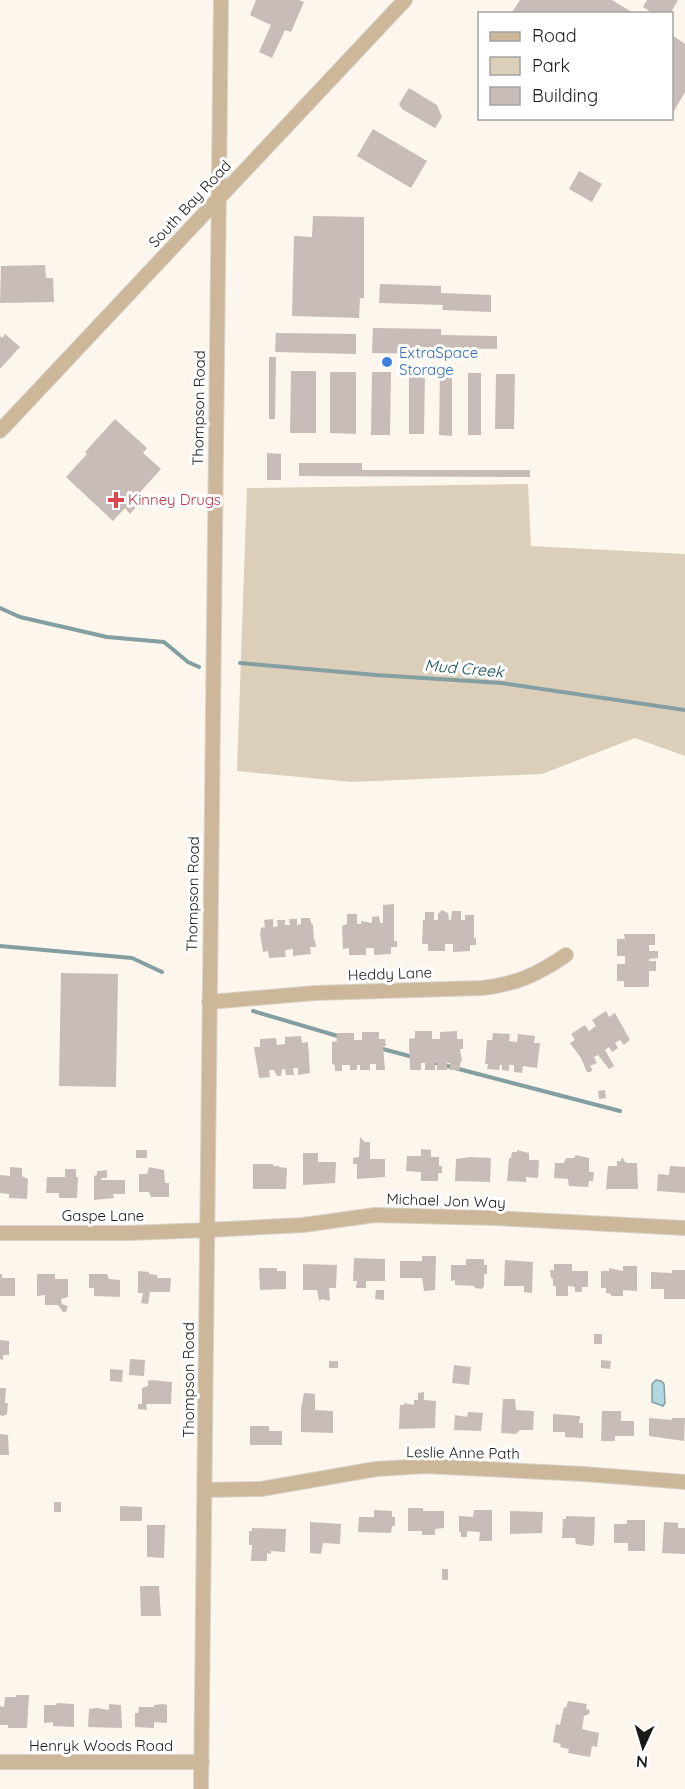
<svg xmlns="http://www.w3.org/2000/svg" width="685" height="1789" font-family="Quicksand,sans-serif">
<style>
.green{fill:#dccfba}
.water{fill:#b0d9df;stroke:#839fa2;stroke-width:1.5}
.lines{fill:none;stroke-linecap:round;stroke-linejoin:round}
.stream{stroke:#839fa2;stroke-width:4}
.building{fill:#c7bcb8}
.minor-casing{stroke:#d8d3ca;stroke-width:16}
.minor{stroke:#ccb79a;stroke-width:14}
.shop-dot{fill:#3f7fe0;stroke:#fff;stroke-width:2}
.health-dot{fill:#e0444e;stroke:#fff;stroke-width:2}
.labels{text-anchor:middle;stroke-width:6;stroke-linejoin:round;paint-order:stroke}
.street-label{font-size:15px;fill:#1a1915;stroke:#fff}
.shop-label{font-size:15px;fill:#366cbe;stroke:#fff;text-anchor:start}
.health-label{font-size:15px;fill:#be3a42;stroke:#fff;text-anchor:start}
.water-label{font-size:16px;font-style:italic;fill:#124c54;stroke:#fff}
</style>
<rect width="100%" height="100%" fill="#fcf6ed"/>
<path class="green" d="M528 484 531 546 685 554V756L635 738 542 774 352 782 237 771 247 488Z"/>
<path class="water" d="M656 1380 661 1381 664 1384 665 1403 663 1406 652 1402V1384Z"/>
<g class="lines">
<path class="stream" d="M0 608 20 617 107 637 164 642 188 662 199 667
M240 663 376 675 501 683 685 710
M0 946 132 958 162 972
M253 1011 341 1037
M379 1048 413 1057
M432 1062 620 1111"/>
</g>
<path class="building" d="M256 0H299L304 2 291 32 285 30 272 58 259 52 271 25 250 15Z
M520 0H612L635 14H511Z
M647 0H678L670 14H654L643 7Z
M672 35 685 44V92L674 111 672 109Z
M409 88 437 105 442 117 435 128 402 109 399 104Z
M373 129 427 161 411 188 357 156Z
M579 171 602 184 592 202 569 189Z
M313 216 364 217V298H360L359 318 292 316 294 236 312 237Z
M45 265 46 278H53L54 302 0 303 1 266Z
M380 284 441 286V293L491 295V312L442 310 443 305 379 303Z
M373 328 441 329V335L497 336V349L441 348V354L372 353Z
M276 333 356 334V354L275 352Z
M5 334 20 347 0 369V336L2 338Z
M269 357H276L275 419H269Z
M291 371H316V433H290Z
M330 372H356V434L330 433Z
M372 372H391L390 435H371Z
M425 372 424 434H409V373Z
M440 373H452V436L439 435Z
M468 373H481V435H468Z
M496 374H515L514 429H495Z
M115 419 147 448 143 453 161 469 131 502 136 507 130 514 125 508 113 521 66 477 87 454 85 452Z
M267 453 281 454V480H267Z
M299 463H362V470H530V477L299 476Z
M394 904V941H397V947H391V954L374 955V948H366V955H349V948L343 949 342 926 347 924V914H357V924H361V921L372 923V917L379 916 380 923H383V905Z
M442 910 448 913 449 920H451L452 911H461V920H465V915H474V938H476V945H470V951L453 952V944H445V951H428V944H422L423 920H425V912H434V920H438V914Z
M301 918H310L311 923 313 925 314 941 315 940 316 947H310L311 954 293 956V949L285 950 286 957 269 958 268 951 263 952 260 934 261 928 265 927 264 920 273 919V927L278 926 277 920H285V925H290L289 919H297V925L301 924Z
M624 934H655V945H649V951H658V958L649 959V961H656V971H649V986L647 987H624V981H617V964H625V956H617V939H625Z
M61 973 118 974 116 1087 59 1086Z
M606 1011 609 1017 615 1013 630 1040 624 1045 620 1040 615 1043 618 1048 612 1052 609 1047 605 1050 614 1066 609 1069 598 1055 594 1057 597 1063 590 1066 592 1069 591 1072H587L581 1058 570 1043 575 1040 571 1034 585 1025 589 1031 596 1026 592 1020Z
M415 1031H432V1039H440V1032L457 1031V1039H463V1049H460L462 1061 460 1063V1070H450V1063H447V1070H437V1063H435V1070H425V1063H421V1070H410L409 1039 415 1038Z
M362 1032H379V1039H385L386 1046H383L385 1070H376V1064H370V1070H360V1065H357V1070H350V1065H342V1071H335V1065L332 1064V1042L337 1041 336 1033H354V1040H362Z
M493 1033 510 1034 509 1041 517 1042 518 1034 535 1036 534 1043H540L537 1068 523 1066 522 1073 514 1072V1065H509V1071L502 1070V1065H500L499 1070 487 1069 488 1064H485L487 1040H492Z
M301 1036 302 1043 308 1042 310 1073 298 1075V1068H293L294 1075H286L285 1069H282L281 1076H277L274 1070H269L270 1077 259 1078 254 1047H260V1039L276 1038 277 1045 285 1044V1037Z
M605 1090 606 1098 599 1099 598 1091Z
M360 1137 365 1142H370V1159H385V1177L357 1179V1164H353V1158L359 1157Z
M421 1149 431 1150V1157H439V1166H442V1173H438V1181H421V1172L406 1171 407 1156H421Z
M136 1150H147V1158H136Z
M517 1150 529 1153V1160H539L538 1178 526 1177V1182L507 1181 509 1158H511L512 1152H517Z
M303 1153H318V1162H336L335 1183 303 1185Z
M576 1155 589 1158V1172H594L593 1181H589L588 1187 569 1186 568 1179 554 1178 555 1163H564L566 1158H574Z
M471 1157 491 1158 490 1182 455 1181 456 1159Z
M621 1158 624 1159V1161L627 1163H637L638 1189H606L608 1166H617V1161H621Z
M253 1164H273V1166H279V1167L287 1168 286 1189H253Z
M670 1166 685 1167V1193L657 1191 658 1174 669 1175Z
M10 1167 22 1168V1176L28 1179 27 1199 9 1198V1194L0 1193V1175L10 1176Z
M149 1167 164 1170 165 1183H169V1197H151L149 1192H139V1174H147Z
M65 1169H76V1177H78L77 1198H59V1193H46L47 1177H65Z
M107 1170V1178H101V1180H125V1194H113L114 1198 94 1200V1176L97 1175V1171Z
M422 1256H436L435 1290 424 1291 422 1278H400V1261H422Z
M354 1258 385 1259V1281H366V1288H356L357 1281H353Z
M466 1259H484V1265H487V1274H484V1286L482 1289 475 1288 474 1286 455 1285V1280L451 1281V1265H466Z
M505 1260 533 1262 532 1293 524 1292V1286H504Z
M303 1264 337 1265 336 1288H329L330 1301 322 1299 319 1301 317 1290H303Z
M554 1264H572V1271H588V1287H582V1292H575V1287L568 1286V1296H556V1286H553V1279L551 1278 550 1270H554Z
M623 1266H637V1291L623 1290V1296H611V1294L606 1293V1288H601V1271H609V1268L623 1271Z
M259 1268H277V1271H286V1289L260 1290Z
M672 1270H685V1299H664V1289H651V1272L672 1273Z
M138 1271 149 1272V1274L157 1275V1278H171L170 1292H150L148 1304 141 1303 143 1293H138Z
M0 1274H2V1278H15V1296H0Z
M37 1274H55V1279H68V1297L61 1299 62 1304 68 1306 66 1312H63L58 1305H45V1295L37 1296Z
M89 1274H107L109 1279 120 1280V1297L94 1296V1288H89Z
M376 1290H384V1300L375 1299Z
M594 1334H602V1344H594Z
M0 1340 9 1341V1355H3V1360L0 1359Z
M130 1359 145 1360 144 1376 129 1375Z
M601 1360 611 1361 610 1369 601 1368Z
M329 1361H338V1368H329Z
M454 1365 471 1367 469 1385 452 1383Z
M110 1369 123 1370 122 1382 110 1381Z
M151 1380 172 1382 171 1404H146L147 1410 138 1409V1404H142V1388L148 1386V1381Z
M0 1388H6L5 1403H8L7 1414 3 1416 0 1415Z
M424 1392V1400L436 1401 435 1428 399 1429 400 1405H404V1403L414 1405V1400H418V1393Z
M304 1393 315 1394V1410L333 1411V1433L301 1432V1409Z
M503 1399H515L516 1410 534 1411 533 1430H520L516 1434 501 1433Z
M602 1411H621V1421H634V1436H615V1441H601Z
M468 1412 483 1413 481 1431 454 1430 455 1415 467 1417Z
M553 1414 580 1416 579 1423H583V1438L565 1437V1432H553Z
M649 1418 672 1420V1418H685L684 1441 649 1436Z
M250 1426H269V1431H282V1445H250Z
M0 1434 8 1435 9 1455H0Z
M54 1502H61V1512H54Z
M120 1506 142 1507V1521H120Z
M408 1508H423V1511H444V1528L435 1529V1535H422V1531H408Z
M374 1510 392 1511V1517H395V1526H392L391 1533 358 1532 359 1517H374Z
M474 1510H492V1541H479L480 1532 467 1531V1537H461V1532H459V1516L473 1517Z
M510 1511 543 1512 542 1533 510 1534Z
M566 1516 595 1517 594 1544 592 1546 576 1544 575 1538H562L563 1519H566Z
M627 1520H645V1551H628V1543H614V1524H627Z
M310 1522 341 1524 340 1544 323 1543 321 1554 310 1553Z
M664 1522 678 1523V1528H685V1554L662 1553Z
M147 1525H165L164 1558 147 1557Z
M252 1528 286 1529 285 1552 271 1551V1554L267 1553V1561H251L252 1545H249V1531H252Z
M442 1569H448V1580H442Z
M140 1586H159L161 1616H141Z
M16 1695H29L27 1728H8V1725H0V1706L4 1707 5 1697H16Z
M568 1701 587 1704 586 1709 590 1710 589 1714 584 1716 582 1729 599 1733 597 1747 592 1746 590 1757 568 1753 569 1749 560 1747 561 1744 553 1742 556 1724 560 1725 564 1707 566 1708Z
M57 1703 74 1704V1727L53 1726V1722L44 1723V1705H56Z
M109 1704 121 1705 122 1728 88 1727 89 1709 97 1708 109 1710Z
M162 1704 167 1705V1723L154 1722V1728L135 1727V1713H138L139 1707H154V1705Z"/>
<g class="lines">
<g class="minor-casing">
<path id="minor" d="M0 431 405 0
M209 1002 315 993 482 988C516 984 537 975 566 955
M0 1233H129L207 1230 303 1225 375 1215 495 1218 685 1228
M205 1490 261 1489 376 1469 426 1466 584 1474 685 1482
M0 1762H202
M201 1789 221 0"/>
</g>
<use href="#minor" class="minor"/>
</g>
<circle class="shop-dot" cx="387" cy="362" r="6"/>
<path class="health-dot" d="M113 491h6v6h6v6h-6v6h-6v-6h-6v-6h6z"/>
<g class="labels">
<g class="street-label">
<text transform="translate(190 204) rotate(-47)" y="5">South Bay Road</text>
<text transform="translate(199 408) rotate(-89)" y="5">Thompson Road</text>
<text transform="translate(193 894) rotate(-89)" y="5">Thompson Road</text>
<text transform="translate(390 974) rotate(-2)" y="5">Heddy Lane</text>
<text transform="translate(446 1201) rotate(2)" y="5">Michael Jon Way</text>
<text x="103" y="1221">Gaspe Lane</text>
<text transform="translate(189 1380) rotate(-90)" y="5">Thompson Road</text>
<text transform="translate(463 1453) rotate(1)" y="5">Leslie Anne Path</text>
<text x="101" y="1751">Henryk Woods Road</text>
</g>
<g class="shop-label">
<text x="399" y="358">ExtraSpace<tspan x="399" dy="17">Storage</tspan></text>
</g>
<g class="health-label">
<text x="128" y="505">Kinney Drugs</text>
</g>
<g class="water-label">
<text transform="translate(464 668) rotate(5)" y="6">Mud Creek</text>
</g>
</g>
<rect x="478" y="12" width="195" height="108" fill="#ffffff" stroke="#a3a3a1" stroke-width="1.5"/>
<rect x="490" y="32" width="30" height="9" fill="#ccb79a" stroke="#a3a3a1" stroke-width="1.5"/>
<text x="532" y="42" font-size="18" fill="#1a1915">Road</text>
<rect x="490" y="57" width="30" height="18" fill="#dccfba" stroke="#a3a3a1" stroke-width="1.5"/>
<text x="532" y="72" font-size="18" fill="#1a1915">Park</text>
<rect x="490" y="87" width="30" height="18" fill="#c7bcb8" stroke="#a3a3a1" stroke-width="1.5"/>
<text x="532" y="102" font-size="18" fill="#1a1915">Building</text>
<g transform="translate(643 1747) rotate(184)" stroke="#ffffff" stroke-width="4.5" paint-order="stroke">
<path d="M0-4.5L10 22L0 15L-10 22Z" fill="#1a1915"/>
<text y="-9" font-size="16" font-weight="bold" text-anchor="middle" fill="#1a1915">N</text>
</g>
</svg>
